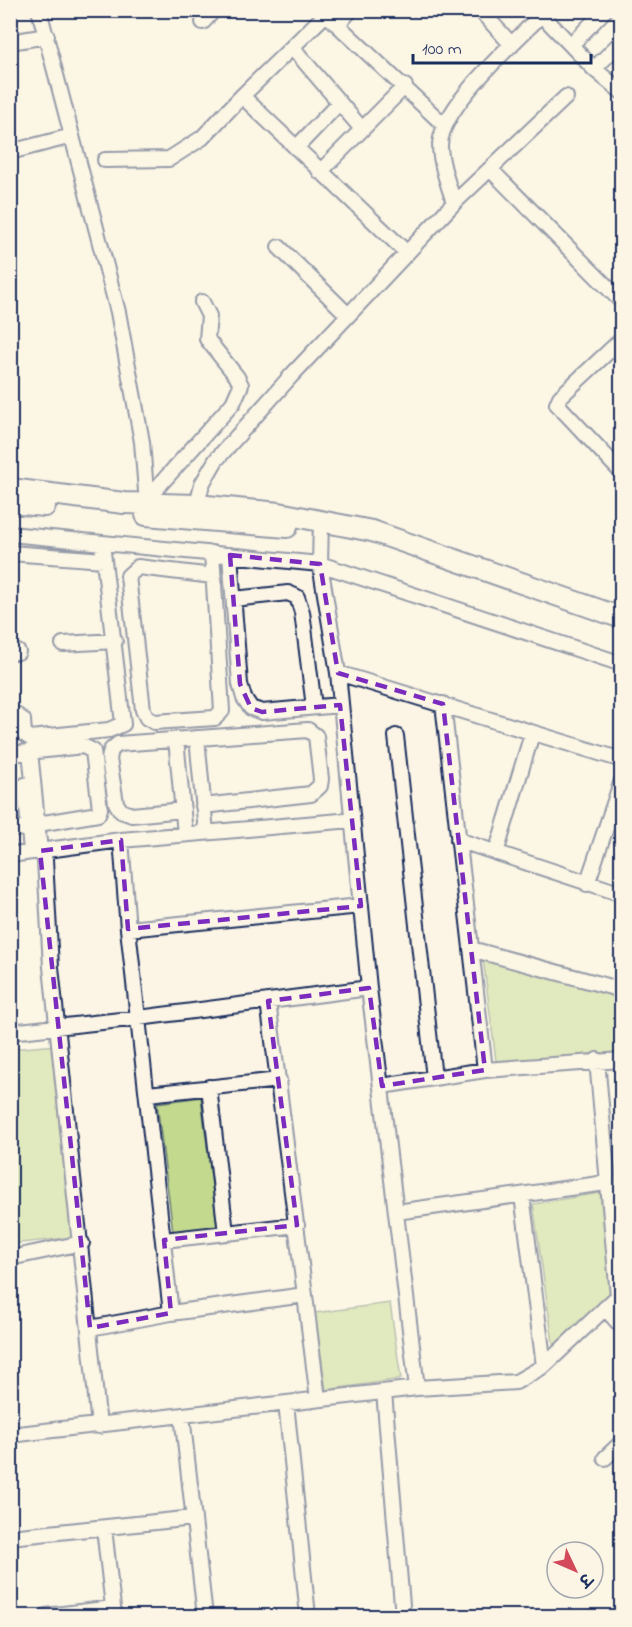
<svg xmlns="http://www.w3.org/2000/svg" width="632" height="1627" font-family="'Indie Flower','Playpen Sans Deva',sans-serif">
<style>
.green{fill:#c2d98e;stroke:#6e8476;stroke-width:1.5}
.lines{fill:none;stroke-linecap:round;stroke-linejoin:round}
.minor-casing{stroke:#1b2f5e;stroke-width:18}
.highway-casing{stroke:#1b2f5e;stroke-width:24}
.minor{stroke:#fcf5e5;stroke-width:14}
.highway{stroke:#fcf5e5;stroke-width:20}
.marked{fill:none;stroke:#7b2cbf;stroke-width:4.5;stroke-dasharray:12 8;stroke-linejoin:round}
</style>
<rect width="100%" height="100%" fill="#fcf5e5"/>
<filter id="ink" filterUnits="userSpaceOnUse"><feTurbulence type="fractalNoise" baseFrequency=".0167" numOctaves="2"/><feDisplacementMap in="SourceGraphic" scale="12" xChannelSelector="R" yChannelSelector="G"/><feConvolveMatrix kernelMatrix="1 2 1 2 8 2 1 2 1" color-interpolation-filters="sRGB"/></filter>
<g filter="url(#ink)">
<path class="green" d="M483 958 621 998V1053L496 1061Z
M57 1045 77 1237 11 1244V1049Z
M201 1097 217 1226 173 1232 157 1103Z
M600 1193 612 1292 554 1350 533 1204Z
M390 1303 401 1379 326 1390 315 1313Z"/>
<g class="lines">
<g class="minor-casing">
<path id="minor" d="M39 10 118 312 142 442 147 504
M480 10 512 45
M537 10 594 69 622 92
M203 22 214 10
M338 24 351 10
M10 42 47 36
M571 45 605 10
M292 47 362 129
M594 69 622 41
M242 96 326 14 444 125
M296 148 338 104
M10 152 72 136
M105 160 169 159 202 138 242 96 407 253
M491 170 622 302
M320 172 405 86
M454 203C449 186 440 164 440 145 441 105 518 40 546 10
M279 247 348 315
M622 339 560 397 557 404 622 473
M147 499 233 403 241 385 237 377 207 339 209 316 202 302
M197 505 202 484 216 460 291 376 454 203 566 97
M321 520 320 564 338 673 369 988 417 1388
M10 534 320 564 622 664
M10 553 104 560
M212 553 222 711 215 718 154 722 147 718 143 710 128 576 138 567 213 576
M230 555 240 684 244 698 251 708 262 712 340 705
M234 599 288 593 297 597 302 612 314 707
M63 644 115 641
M10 652H18
M338 673 622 760
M443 704 485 1070
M10 716 16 715 23 720 24 734 30 738 109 730 123 724 102 543
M396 736 434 1078
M197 738 206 832
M176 739 185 834
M30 751 40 851 45 860 51 967 99 1426
M10 754 83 746 93 751 100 809 98 814 38 824
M25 785 31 852
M183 810 132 815 121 811 116 803 109 759 111 750 118 744 308 730 316 736 321 779 320 786 311 794 203 806
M10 830 27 827
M121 840 128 929 171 1313
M458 840 622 894
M496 853 532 734
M10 855 121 840 352 820
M587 884 622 780
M128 929 361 906
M471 949 622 990
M268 1001 318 1399
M10 1032 139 1018 369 988
M382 1086 485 1070 622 1060
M209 1087 226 1233
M148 1094 279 1080
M396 1212 606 1183
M164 1240 297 1225
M10 1258 82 1243
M605 1308 622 1327
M90 1328 171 1313 305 1295
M544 1366 618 1296 597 1060
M384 1392 402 1605
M286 1403 308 1616
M182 1415 205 1616
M10 1435 417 1388 516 1382 544 1366 522 1195
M605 1458 622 1442
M104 1528 114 1616
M10 1537 194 1518
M46 1616 113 1608"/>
</g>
<g class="highway-casing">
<path id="highway" d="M10 489 124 503 197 505 279 513 372 531 622 618
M10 503 45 506
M146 515 287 527"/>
</g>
<use href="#minor" class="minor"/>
<use href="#highway" class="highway"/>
</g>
</g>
<path d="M0 0H632V1627H0ZM230 555 320 564 338 673 443 704 485 1070 382 1086 369 988 268 1001 297 1225 164 1240 171 1313 90 1328 40 851 121 840 128 929 361 906 340 705 262 712 251 708 240 684Z" fill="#fcf5e5" fill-opacity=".55" fill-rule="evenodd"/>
<path class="marked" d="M230 555 320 564 338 673 443 704 485 1070 382 1086 369 988 268 1001 297 1225 164 1240 171 1313 90 1328 40 851 121 840 128 929 361 906 340 705 262 712 251 708 240 684Z"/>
<rect width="632" height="1627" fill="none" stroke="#fcf5e5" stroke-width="36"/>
<rect x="18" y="18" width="596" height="1591" fill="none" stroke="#1b2f5e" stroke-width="2" filter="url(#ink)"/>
<g transform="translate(575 1570) rotate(134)"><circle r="28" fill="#fcf5e5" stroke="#a2a6af" stroke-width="1.5"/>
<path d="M0-4.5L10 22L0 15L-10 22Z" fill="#d1495b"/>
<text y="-9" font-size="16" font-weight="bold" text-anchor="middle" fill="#1b2f5e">उ</text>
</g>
<path d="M413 54v9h178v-9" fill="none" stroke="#1b2f5e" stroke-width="3"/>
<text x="422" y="54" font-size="18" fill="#1b2f5e" stroke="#fcf5e5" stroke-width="4.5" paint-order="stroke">100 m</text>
</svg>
